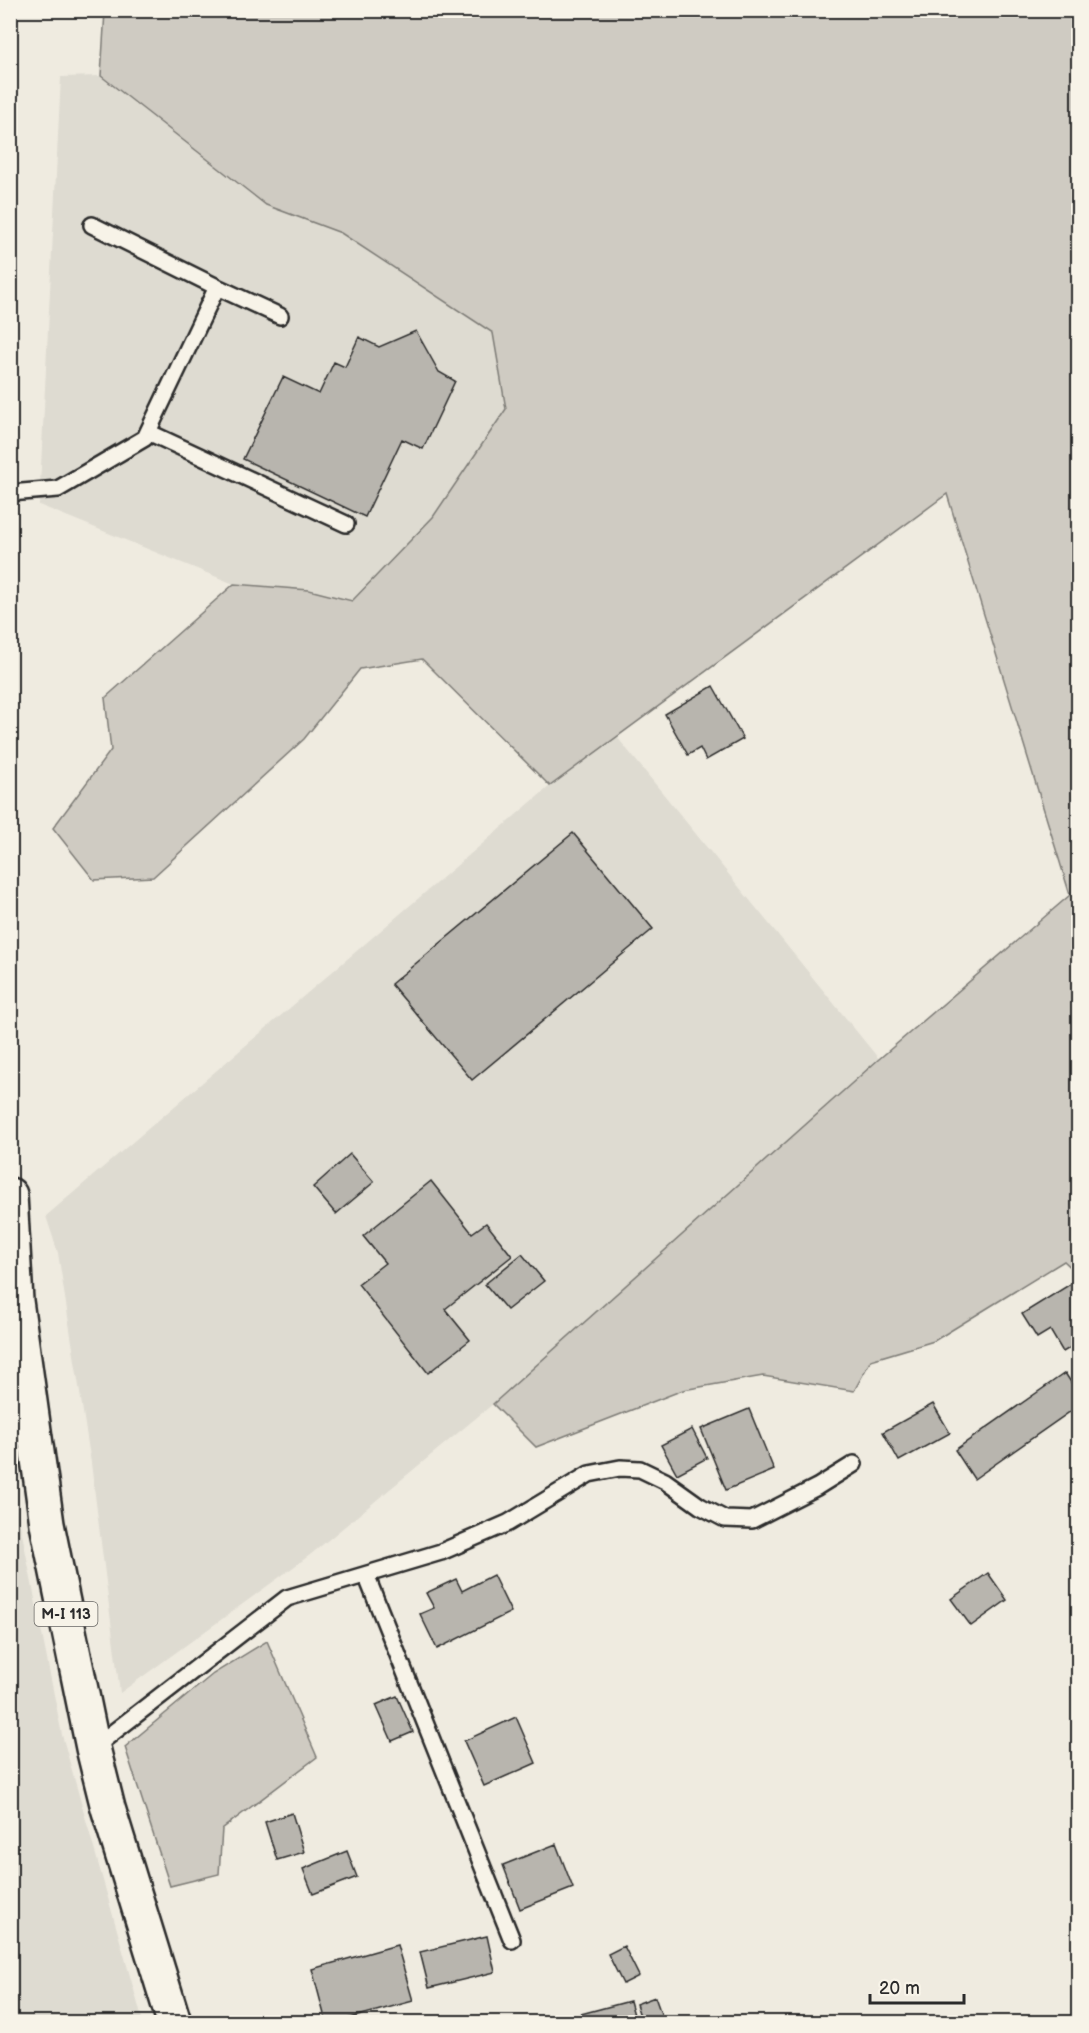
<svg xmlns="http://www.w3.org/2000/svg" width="1089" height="2033" font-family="'Balsamiq Sans',sans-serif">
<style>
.built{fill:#dedbd1}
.green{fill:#cfcbc2;stroke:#7d7b76;stroke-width:1.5}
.building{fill:#b8b5ae;stroke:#2b2b2b;stroke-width:1.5}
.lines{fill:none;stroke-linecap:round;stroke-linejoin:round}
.service-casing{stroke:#2b2b2b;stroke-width:20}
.primary-casing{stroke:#2b2b2b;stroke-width:38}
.service{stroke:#f7f3e8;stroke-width:15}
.primary{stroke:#f7f3e8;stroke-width:33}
.labels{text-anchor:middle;stroke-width:4.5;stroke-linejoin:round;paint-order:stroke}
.shield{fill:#f7f3e8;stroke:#686764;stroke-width:1.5}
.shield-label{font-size:15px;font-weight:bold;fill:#2b2b2b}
</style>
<rect width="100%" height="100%" fill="#efebe0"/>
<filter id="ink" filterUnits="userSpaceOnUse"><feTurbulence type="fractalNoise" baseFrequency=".0167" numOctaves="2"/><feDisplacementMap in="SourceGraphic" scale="12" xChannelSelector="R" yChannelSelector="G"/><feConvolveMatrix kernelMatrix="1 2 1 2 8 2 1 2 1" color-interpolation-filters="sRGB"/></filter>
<g filter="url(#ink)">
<path class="built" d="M101 76 266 205 341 233 493 333 506 409 433 517 352 601 309 590 234 584 39 505 61 77Z
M617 737 879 1059 493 1404 310 1555 120 1693 91 1463 58 1253 46 1216 550 786Z
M11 1478 62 1735 143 2022H11Z"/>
<path class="green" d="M105 11H1078V1274L1064 1261 934 1341 871 1360 854 1391 763 1376 683 1390 536 1447 493 1404 879 1059 1070 895 947 494 550 786 422 659 360 669 304 739 153 877 94 880 53 828 111 750 105 698 234 584 309 590 352 601 433 517 506 409 493 333 341 233 266 205 101 76Z
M267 1641 317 1757 222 1829 219 1874 170 1886 125 1747 213 1674Z"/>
<path class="building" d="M416 331 439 372 455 381 423 449 402 439 365 517 243 459 283 377 319 394 334 362 345 367 359 337 379 347Z
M713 686 743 739 706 760 700 748 688 755 665 714Z
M573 833 653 929 472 1080 391 984Z
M350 1154 374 1182 336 1214 313 1187Z
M431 1181 472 1233 486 1223 512 1256 445 1309 470 1340 428 1373 358 1284 385 1263 363 1236Z
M522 1254 544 1281 507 1310 485 1284Z
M1072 1283 1078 1294V1343L1063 1352 1050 1330 1037 1338 1022 1314Z
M1065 1373 1078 1393V1406L974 1479 955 1450Z
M933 1404 950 1433 899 1461 883 1432Z
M749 1409 774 1470 726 1490 701 1429Z
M692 1429 707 1458 677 1474 661 1445Z
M988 1573 1007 1600 971 1626 951 1599Z
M493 1575 511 1612 437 1649 420 1614 434 1608 426 1593 456 1579 462 1591Z
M397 1696 413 1732 392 1741 376 1705Z
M516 1717 536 1763 484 1786 464 1741Z
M292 1813 304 1852 277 1860 265 1822Z
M556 1844 573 1888 520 1909 503 1865Z
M347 1851 357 1877 313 1894 303 1869Z
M487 1936 495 1972 429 1988 420 1952Z
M397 1945 413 2001 336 2022H326L312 1969Z
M624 1946 639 1976 623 1984 608 1954Z
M655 1997 664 2022H642L636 2004Z
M630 2001 636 2022H563L562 2019Z"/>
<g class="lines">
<g class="service-casing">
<path id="service" d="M217 287 280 316
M148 432 346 524
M10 493 58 489 145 438 217 287 92 225
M366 1575 512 1940
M93 1748 287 1598 441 1552 508 1523 589 1474 620 1468 640 1469 665 1481 700 1506 725 1519 752 1520 817 1487 854 1464"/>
</g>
<g class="primary-casing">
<path id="primary" d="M10 1195 16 1301 47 1524 93 1748 108 1808 174 2022"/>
</g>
<use href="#service" class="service"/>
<use href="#primary" class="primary"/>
</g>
</g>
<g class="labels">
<rect class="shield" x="34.5" y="1602" width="63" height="24" rx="4.5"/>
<g class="shield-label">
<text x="66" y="1619">M-I 113</text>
</g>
</g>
<rect width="1089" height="2033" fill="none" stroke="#f7f3e8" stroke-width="36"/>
<rect x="18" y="18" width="1053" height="1997" fill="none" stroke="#2b2b2b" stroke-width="2" filter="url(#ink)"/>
<path d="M870 1994v9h94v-9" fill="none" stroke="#2b2b2b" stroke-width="3"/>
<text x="879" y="1994" font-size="18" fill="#2b2b2b" stroke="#f7f3e8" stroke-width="4.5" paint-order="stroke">20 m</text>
</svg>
